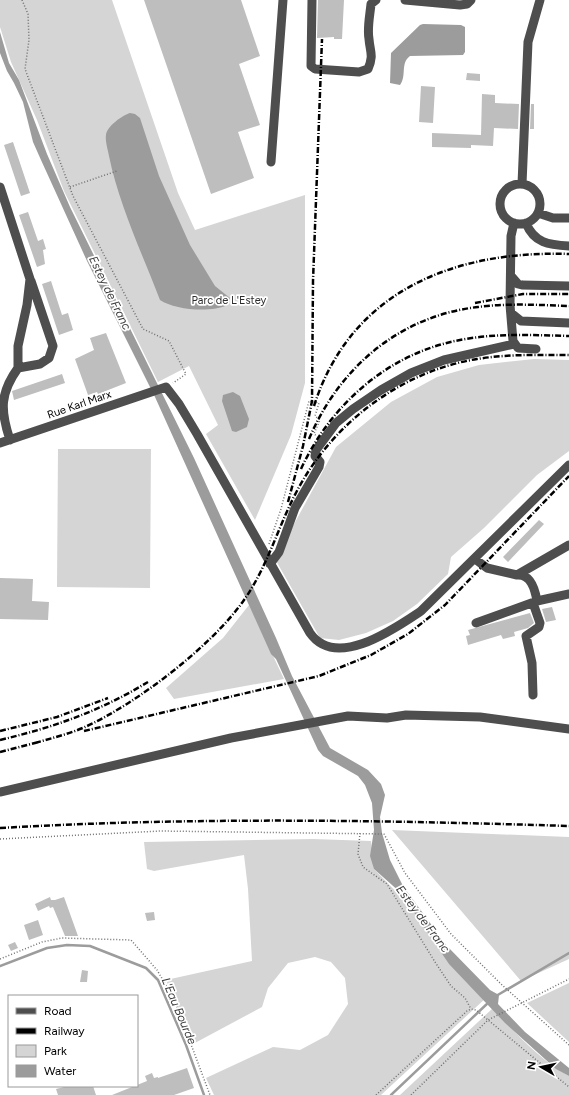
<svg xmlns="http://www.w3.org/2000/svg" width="569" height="1095" font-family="Figtree,sans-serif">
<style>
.green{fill:#d5d5d5}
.water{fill:#9c9c9c}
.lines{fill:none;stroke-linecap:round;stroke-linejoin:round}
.stream{stroke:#9c9c9c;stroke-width:2.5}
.building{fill:#bebebe}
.path{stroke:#707070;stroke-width:1.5;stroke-dasharray:1 2;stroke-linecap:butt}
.minor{stroke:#4e4e4e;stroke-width:9}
.rail{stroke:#000;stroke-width:2.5;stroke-dasharray:6 2 1 2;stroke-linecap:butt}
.labels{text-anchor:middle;stroke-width:3.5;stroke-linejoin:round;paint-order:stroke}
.park-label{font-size:11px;fill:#2c2c2c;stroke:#fff}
.street-label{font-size:11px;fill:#000;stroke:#fff}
.water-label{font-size:12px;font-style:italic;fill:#3d3d3d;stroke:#fff}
</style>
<rect width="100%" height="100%" fill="#fff"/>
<path class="green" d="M0 0H112L178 193 195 230 305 195V383L291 435 255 520 206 434 218 425 189 366 158 382 64 191 37 120 11 62 0 27Z
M534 359 569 360V451L537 475 484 528 451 557 448 574 417 604 393 621 366 633 339 640 320 638 275 559 336 447 391 402 437 377 479 365Z
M58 449H151L150 588 57 587Z
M249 605 284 679 174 699 166 688 223 638Z
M392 830 569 837V959L521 981Z
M313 839 371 841 374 869 411 907 487 997 381 1095H214L206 1078 273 1047 300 1050 328 1035 348 1004 345 978 331 962 315 957 288 963 268 988 262 1007 193 1044 166 980 252 961 248 889 244 855 154 871 147 869 144 842Z
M569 983V1042L527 1003Z
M493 1008C515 1033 540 1060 569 1076V1095H400Z"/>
<path class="water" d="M423 24 461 25 465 27V52L463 55 410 56C400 63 407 76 400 85L390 83 391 53 420 25Z
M0 32 9 63 19 80 47 154 70 207 194 458 276 638 292 676 330 748 368 770 381 784 385 795 380 817 382 833 390 860 403 886 447 946 490 990 499 995 498 1004 525 1032 569 1068V1076L556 1069 505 1023 449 964 401 893 374 869 370 856 374 830 372 803 365 785 358 776 323 756 318 750 276 659 271 654 155 397 87 261 41 160 33 142 23 102 14 83 7 71 0 53Z
M130 113 135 114 140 118 159 176 190 245 215 286 230 298 228 305C210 313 175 310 160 300 142 253 119 205 109 156 108 150 105 141 106 135 107 126 123 115 130 113Z
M233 392 240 396 249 419 247 427 236 432 232 431 222 401 223 395Z"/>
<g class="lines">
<path class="stream" d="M0 966 47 948 67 945 90 946 146 968 158 980 186 1045 204 1095
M496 996 569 953
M391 1095 489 1002"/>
</g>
<path class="building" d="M144 0H241L260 56 239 64 260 125 238 132 254 178 211 194Z
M318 0H344L342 39H334V37L317 38Z
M467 73 480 74V81L466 80Z
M421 86 435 87 433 123 419 122Z
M482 94 495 95V103L519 104 518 129 494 128 493 146 471 145V148L432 147V133L481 135Z
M531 104H534V129H530Z
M13 142 30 193 21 196 4 145Z
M28 212 38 241 43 239 46 249 43 250 45 264 37 267 19 215Z
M51 281 62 315 68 313 73 330 59 335 42 284Z
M106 333 126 383 98 394 97 392 88 395 75 359 94 350 90 338Z
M62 374 65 383 14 400 12 391Z
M539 520 544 524 508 562 503 557Z
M0 578 33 579 32 601 49 602 48 620 0 619Z
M552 607 556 620 546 622 542 609Z
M530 613 534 623 528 628 514 632 515 636 503 639 501 635 468 645 466 636 470 635 468 630Z
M50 897 51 900H55L64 897 78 936H65L53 907 50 908 49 906 38 911 35 904Z
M154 912 155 920 147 921 145 913Z
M38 920 43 935 29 940 24 925Z
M15 942 18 948 11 951 8 945Z
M82 970 88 971 87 982H80Z
M187 1068 194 1088 174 1095H112L147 1081 145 1076 152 1073 154 1078 158 1077V1078Z
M68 1086H93L96 1095H58L56 1089Z"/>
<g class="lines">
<path class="path" d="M22 0 28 14 29 40 25 69 73 196 143 329 169 341 186 374 173 383
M70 187 117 171
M269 544 281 509 309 401 319 403 315 416 320 420 314 434 317 436
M360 833 358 854 363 867 387 884 435 962 451 986 465 998 471 1009
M0 839 161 831 384 834 405 873 451 934 501 984 569 1045
M0 959 42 942 62 938 131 940 157 970 174 999 210 1095
M376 1095 467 1011 471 1009 476 1010 569 1087
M411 1095 488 1020 569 979"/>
<path class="minor" d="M312 0 311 66 315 69 359 72 368 69C374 55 370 52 369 39 367 28 370 15 371 4L376 0
M405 0 460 5 467 4 471 0
M271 162 283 0
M522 184 528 42 540 0
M500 204a20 20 0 1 1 40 0a20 20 0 1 1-40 0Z
M0 187 30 279 27 305 18 346V368C0 393 0 410 10 440
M538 213 553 218H569
M514 223 511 236 510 305 513 341 518 348 536 349
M526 223C534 243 549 245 569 246
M511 276 518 284 522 285 569 286
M511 313 521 321 569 323
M18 368 40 364 49 358 53 346 31 281
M0 443 166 387 179 404 197 434 310 633C336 670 394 629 421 611L569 465
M475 559 487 568 517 575 569 545
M270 564 279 552 295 508 319 467 320 462 315 456 316 450 336 423 353 409 381 390 411 373 444 360 514 344
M537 601 569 594
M533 603 540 623 539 627 526 636 532 663 533 695
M476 623 537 601C535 589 531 574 517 575
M0 792 231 738 348 716 387 718 406 715 480 717 569 729"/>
<path class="rail" d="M475 303 523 294H569
M314 406C351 290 456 250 569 254
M309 439C339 368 399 316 478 307 508 303 539 305 569 306
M301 469C331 404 389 353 460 340 496 333 533 335 569 336
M288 502 303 446 312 401 313 281 322 39
M0 731 57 717 108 698
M84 731 319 676 371 655 408 634 445 605 569 476
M0 740C55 727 100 711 148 682
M35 743C52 738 69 734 85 727 136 704 212 646 244 600 268 566 278 526 298 489 334 422 402 371 477 359 508 354 538 355 569 355
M0 752 39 742
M0 828C190 817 379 820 569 826"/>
</g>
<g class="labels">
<g class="park-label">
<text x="229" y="304">Parc de L'Estey</text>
</g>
<g class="street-label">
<text transform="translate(79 404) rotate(-19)" y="4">Rue Karl Marx</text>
</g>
<g class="water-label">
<text transform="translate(110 293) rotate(64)" y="4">Estey de Franc</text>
<text transform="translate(423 919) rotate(53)" y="4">Estey de Franc</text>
<text transform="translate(179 1011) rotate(67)" y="4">L'Eau Bourde</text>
</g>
</g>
<rect x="8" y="995" width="130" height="92" fill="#ffffff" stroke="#999999"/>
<rect x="16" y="1008" width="20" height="6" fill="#4e4e4e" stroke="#999999"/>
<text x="44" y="1015" font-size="12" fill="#000000">Road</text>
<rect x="16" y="1028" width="20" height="6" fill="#000000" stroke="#999999"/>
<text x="44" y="1035" font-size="12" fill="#000000">Railway</text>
<rect x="16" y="1045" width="20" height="12" fill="#d5d5d5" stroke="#999999"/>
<text x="44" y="1055" font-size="12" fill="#000000">Park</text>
<rect x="16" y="1065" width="20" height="12" fill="#9c9c9c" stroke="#999999"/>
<text x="44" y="1075" font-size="12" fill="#000000">Water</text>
<g transform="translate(541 1067) rotate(279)" stroke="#ffffff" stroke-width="3" paint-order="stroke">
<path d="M0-3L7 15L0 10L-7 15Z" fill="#000000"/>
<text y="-6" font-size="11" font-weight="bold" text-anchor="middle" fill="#000000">N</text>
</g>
</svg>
